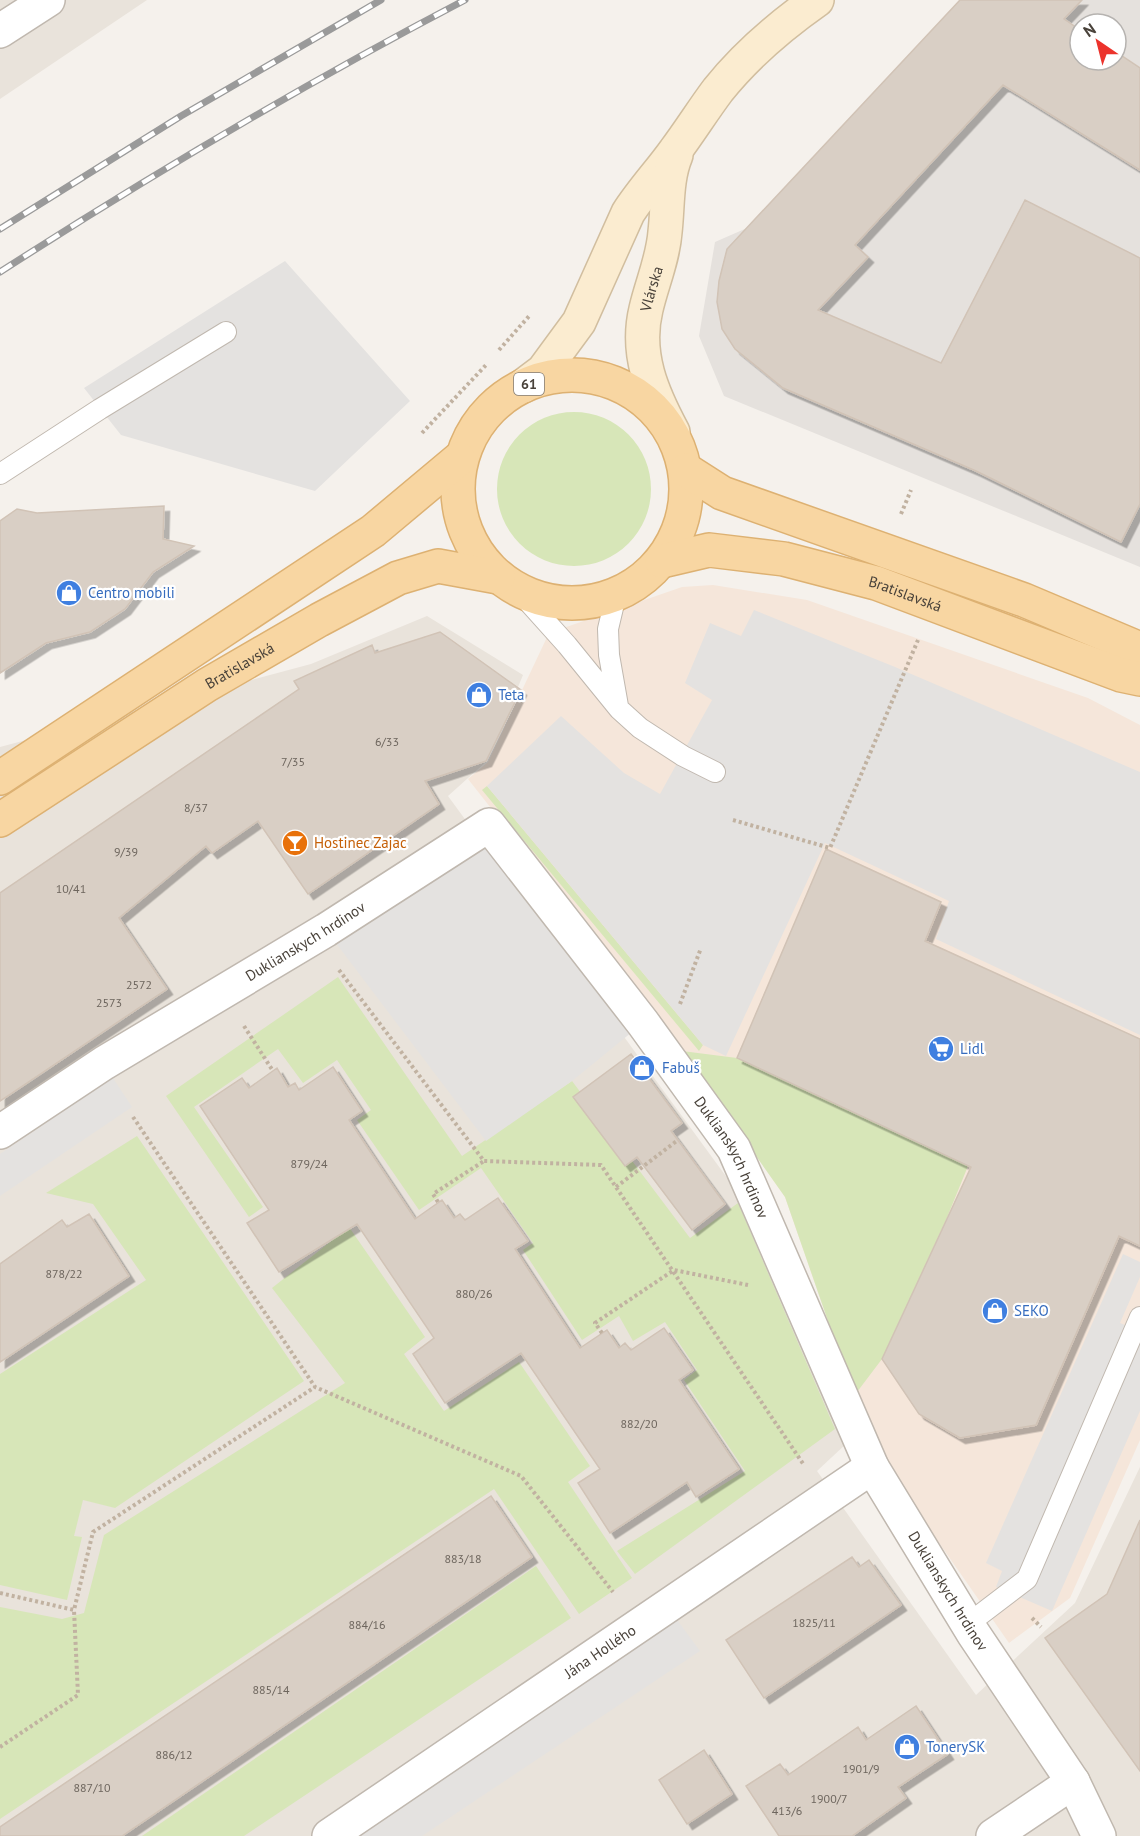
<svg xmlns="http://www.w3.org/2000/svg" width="1140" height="1836" font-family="'PT Sans',sans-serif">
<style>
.residential{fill:#e9e3db}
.commercial{fill:#f5e6da}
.industrial{fill:#e5e1dd;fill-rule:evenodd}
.green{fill:#d7e6b8}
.parking{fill:#e4e2e0}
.building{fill:#d9cfc5;stroke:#d1c3b6;stroke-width:1.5;filter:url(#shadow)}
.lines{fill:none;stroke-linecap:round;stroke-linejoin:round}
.lane-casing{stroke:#c0b8af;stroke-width:22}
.street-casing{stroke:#c0b8af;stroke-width:36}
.secondary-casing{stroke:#d1be9f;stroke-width:36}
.primary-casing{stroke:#ddb172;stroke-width:36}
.path{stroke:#c1b2a1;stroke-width:4;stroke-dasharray:3 3;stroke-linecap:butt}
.lane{stroke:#fff;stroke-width:20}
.street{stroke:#fff;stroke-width:33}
.secondary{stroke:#fbecd0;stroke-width:33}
.primary{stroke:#f8d6a2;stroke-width:33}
.rail-casing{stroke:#9a9a9a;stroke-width:7}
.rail{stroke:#fff;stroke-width:4.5;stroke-dasharray:14;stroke-linecap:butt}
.labels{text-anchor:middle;stroke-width:4.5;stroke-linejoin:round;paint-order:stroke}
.number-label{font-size:12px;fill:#6d655d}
.shield{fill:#fff;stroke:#807b75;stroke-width:1.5}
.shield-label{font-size:14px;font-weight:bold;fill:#49423a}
.street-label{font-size:15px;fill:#49423a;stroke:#fff}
.shop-label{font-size:15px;fill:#366cbe;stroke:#fff;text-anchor:start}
.food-label{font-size:15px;fill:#c56008;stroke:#fff;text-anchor:start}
</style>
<defs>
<filter id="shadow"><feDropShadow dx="5.5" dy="5.5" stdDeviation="0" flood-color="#0004"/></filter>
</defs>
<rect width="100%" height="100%" fill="#f5f1ec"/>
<path class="residential" d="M0 0H147L0 99Z
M427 616 523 675 487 761 448 796 736 1190 847 1443 817 1471 976 1695 1075 1603 1140 1467V1836H0V747L311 664Z"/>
<path class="commercial" d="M713 585 807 600 1088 698 1140 725V1440L1070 1598 1009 1643 900 1487 854 1396 785 1197 682 1050 468 779 488 762 549 633 682 587Z"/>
<path class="industrial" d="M960 0H1140V567L724 396 699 336 715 242 747 228ZM1080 24H1116V60H1080Z"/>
<path class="green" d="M497 489a77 77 0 1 1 154 0a77 77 0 1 1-154 0Z
M487 786 703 1045 699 1051 482 790Z
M338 977 462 1156 572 1081 690 1238 738 1203 835 1429 635 1574 617 1551 745 1471 684 1380 697 1370 665 1322 633 1341 619 1316 582 1340 523 1250 533 1243 481 1168 419 1210 357 1120 371 1110 337 1060 303 1083 278 1049 194 1107 263 1207 249 1217 166 1096Z
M682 1051 737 1058 968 1166 946 1220 882 1359 854 1396 785 1197Z
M137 1136 304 1381 115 1508 83 1500 74 1536 82 1537 67 1600 0 1585V1374L146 1280 93 1204 46 1193Z
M349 1227 425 1337 404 1354 444 1411 519 1362 590 1466 568 1482 632 1578 579 1614 494 1489 0 1819V1607L62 1619 84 1613 104 1535 345 1383 272 1288Z
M536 1566 571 1618 244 1836H142Z"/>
<path class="parking" d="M285 261 410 401 315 491 121 435 84 388Z
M754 610 895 667 1140 772V1035L936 939 949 901 825 843 726 1056 703 1045 487 786 561 716 624 773 660 794 712 700 685 683 710 623 741 636Z
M489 825 643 1023 572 1081 486 1141 326 930Z
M113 1078 132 1107 0 1196V1154Z
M1123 1254 1140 1262V1277L1120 1323 1140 1331V1411L1052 1611 996 1587 1002 1571 986 1563Z
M667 1606 700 1651 422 1836H329Z"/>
<path class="building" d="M960 0H1082L1064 19 1080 30V60H1116V52L1140 68V170L1003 85 855 245 868 257 818 310 941 363 1025 200 1140 258V504L1121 542 976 471 783 388 735 349 722 329 717 302 719 281 727 249Z
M164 506 163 539 194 546 153 572 125 609 90 632 46 643 0 673V521L17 509 37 513Z
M440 632 521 690 486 761 425 781 439 804 308 894 258 821 212 853 206 846 119 918 167 989 0 1101V893L299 689 294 681 372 645 375 653Z
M826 849 941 902 925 941 1140 1039V1246L1119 1236 1036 1425 960 1438 919 1414 882 1359 971 1167 737 1058Z
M631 1054 682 1123 671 1131 725 1204 692 1230 637 1157 625 1166 573 1097Z
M333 1067 362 1111 349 1120 415 1219 442 1200 454 1218 460 1214 465 1220 498 1198 528 1241 515 1249 580 1348 607 1330 619 1348 625 1343 631 1350 664 1328 693 1370 679 1380 739 1469 696 1497 687 1482 610 1533 578 1483 600 1469 521 1353 445 1403 413 1354 434 1338 357 1224 279 1272 247 1223 269 1210 200 1106 242 1078 249 1088 277 1068 288 1087 295 1083 299 1090Z
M89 1214 129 1276 0 1362V1264L62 1220 67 1227Z
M491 1496 532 1557 122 1836H0V1827Z
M1140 1520V1771L1045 1638 1107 1594Z
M852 1557 859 1567 869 1560 901 1605 764 1698 726 1640Z
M916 1706 948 1754 898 1787 906 1798 852 1836H779L746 1786 780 1764 788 1775 858 1727 866 1740Z
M704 1750 732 1794 687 1824 659 1780Z"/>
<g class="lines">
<g class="lane-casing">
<path id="lane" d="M0 474 100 409 226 332
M514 586 567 645 619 709 640 728 683 756 715 772
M616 595 608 629 609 655 618 706
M968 1624 1027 1579 1140 1317"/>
</g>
<g class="street-casing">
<g id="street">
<path d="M0 31 48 0"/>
<path id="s1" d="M0 1132 104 1063 326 930 489 825 643 1023 734 1149 872 1467 973 1633 1073 1782 1099 1836"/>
<path id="s2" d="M329 1836 872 1467"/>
<path d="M993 1836 1073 1782"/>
</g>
</g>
<g class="secondary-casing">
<g id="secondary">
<path d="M523 386 543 371 579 322 628 213C642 191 660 172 675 151 690 131 703 110 718 90 746 55 780 26 817 0"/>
<path id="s3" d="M673 432C652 393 635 354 646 309 652 283 663 259 665 232 668 206 666 179 676 155"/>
</g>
</g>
<g class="primary-casing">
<g id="primary">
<circle cx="572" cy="489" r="114"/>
<path d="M686 470 722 493 1024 600 1140 649"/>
<path id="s4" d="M662 561 709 550 784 559 876 583 1121 675 1140 679"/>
<path d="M0 778 373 531 459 459"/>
<path id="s5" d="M0 820 207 685 319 620 398 578 438 566 498 577"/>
</g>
</g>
<path class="path" d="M499 350 530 315
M422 433 486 365
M901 514 911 490
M733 820 830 848 918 640
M339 970 484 1161 601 1165 804 1465
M680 1004 701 948
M244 1026 273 1071
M133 1117 315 1387 521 1476 613 1592
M616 1187 678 1140
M438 1202 433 1194 484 1161
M602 1333 595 1323 674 1270 748 1285
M0 1593 74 1610 93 1532 315 1387
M1032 1618 1041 1627
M0 1747 78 1695 74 1610"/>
<use href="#lane" class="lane"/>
<use href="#street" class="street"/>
<use href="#secondary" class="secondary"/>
<use href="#primary" class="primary"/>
<g class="rail-casing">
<path id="rail" d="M0 229 181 116 381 0
M0 272C151 175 306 83 465 0"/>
</g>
<use href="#rail" class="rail"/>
</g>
<defs>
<g id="shop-disc" transform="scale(1.35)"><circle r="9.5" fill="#3f7fe0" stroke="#fff"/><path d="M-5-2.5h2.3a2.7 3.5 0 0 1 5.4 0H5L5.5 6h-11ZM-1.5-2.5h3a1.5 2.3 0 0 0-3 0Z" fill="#fff"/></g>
<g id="bar-disc" transform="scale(1.35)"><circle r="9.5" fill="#e8710a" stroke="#fff"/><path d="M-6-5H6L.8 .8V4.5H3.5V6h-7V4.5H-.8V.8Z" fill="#fff"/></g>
<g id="supermarket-disc" transform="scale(1.35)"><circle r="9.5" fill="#3f7fe0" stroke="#fff"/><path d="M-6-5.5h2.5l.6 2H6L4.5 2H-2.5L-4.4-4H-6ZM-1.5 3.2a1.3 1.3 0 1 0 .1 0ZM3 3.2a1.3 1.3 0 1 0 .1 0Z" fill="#fff"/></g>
</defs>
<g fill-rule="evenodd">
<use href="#shop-disc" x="69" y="593"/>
<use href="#shop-disc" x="479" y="695"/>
<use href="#bar-disc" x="295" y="843"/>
<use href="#supermarket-disc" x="941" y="1049"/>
<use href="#shop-disc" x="642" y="1068"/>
<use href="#shop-disc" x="995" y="1311"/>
<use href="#shop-disc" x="907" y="1747"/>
</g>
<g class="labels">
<g class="number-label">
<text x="387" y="746">6/33</text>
<text x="293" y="766">7/35</text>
<text x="196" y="812">8/37</text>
<text x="126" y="856">9/39</text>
<text x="71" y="893">10/41</text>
<text x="139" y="989">2572</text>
<text x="109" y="1007">2573</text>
<text x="309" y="1168">879/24</text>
<text x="64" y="1278">878/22</text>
<text x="474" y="1298">880/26</text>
<text x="639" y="1428">882/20</text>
<text x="463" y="1563">883/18</text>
<text x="814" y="1627">1825/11</text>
<text x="367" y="1629">884/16</text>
<text x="271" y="1694">885/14</text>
<text x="174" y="1759">886/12</text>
<text x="861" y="1773">1901/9</text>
<text x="92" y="1792">887/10</text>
<text x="829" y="1803">1900/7</text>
<text x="787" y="1815">413/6</text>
</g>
<rect class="shield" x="514" y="373" width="30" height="22" rx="4.5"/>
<g class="shield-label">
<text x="529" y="389">61</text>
</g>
<g class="street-label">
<text dy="5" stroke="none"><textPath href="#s3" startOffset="150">Vlárska</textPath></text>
<text dy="5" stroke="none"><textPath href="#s4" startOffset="250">Bratislavská</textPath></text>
<text dy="5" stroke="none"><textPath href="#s5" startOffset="285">Bratislavská</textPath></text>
<text dy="5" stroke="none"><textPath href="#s1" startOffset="360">Duklianskych hrdinov</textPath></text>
<text dy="5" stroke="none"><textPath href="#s1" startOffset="990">Duklianskych hrdinov</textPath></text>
<text dy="5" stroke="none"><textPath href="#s1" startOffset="1476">Duklianskych hrdinov</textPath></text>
<text dy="5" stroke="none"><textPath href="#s2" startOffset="328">Jána Hollého</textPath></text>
</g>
<g class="shop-label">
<text x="88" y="598">Centro mobili</text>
<text x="498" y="700">Teta</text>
<text x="960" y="1054">Lidl</text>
<text x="662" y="1073">Fabuš</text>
<text x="1014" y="1316">SEKO</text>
<text x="926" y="1752">TonerySK</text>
</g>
<g class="food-label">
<text x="314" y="848">Hostinec Zajac</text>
</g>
</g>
<g transform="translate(1098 42) rotate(325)"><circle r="28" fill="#ffffff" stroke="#b6b3b0" stroke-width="1.5"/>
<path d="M0-4.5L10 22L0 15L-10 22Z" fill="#ec332c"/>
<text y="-9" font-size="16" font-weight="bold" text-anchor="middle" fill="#49423a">N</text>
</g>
</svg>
